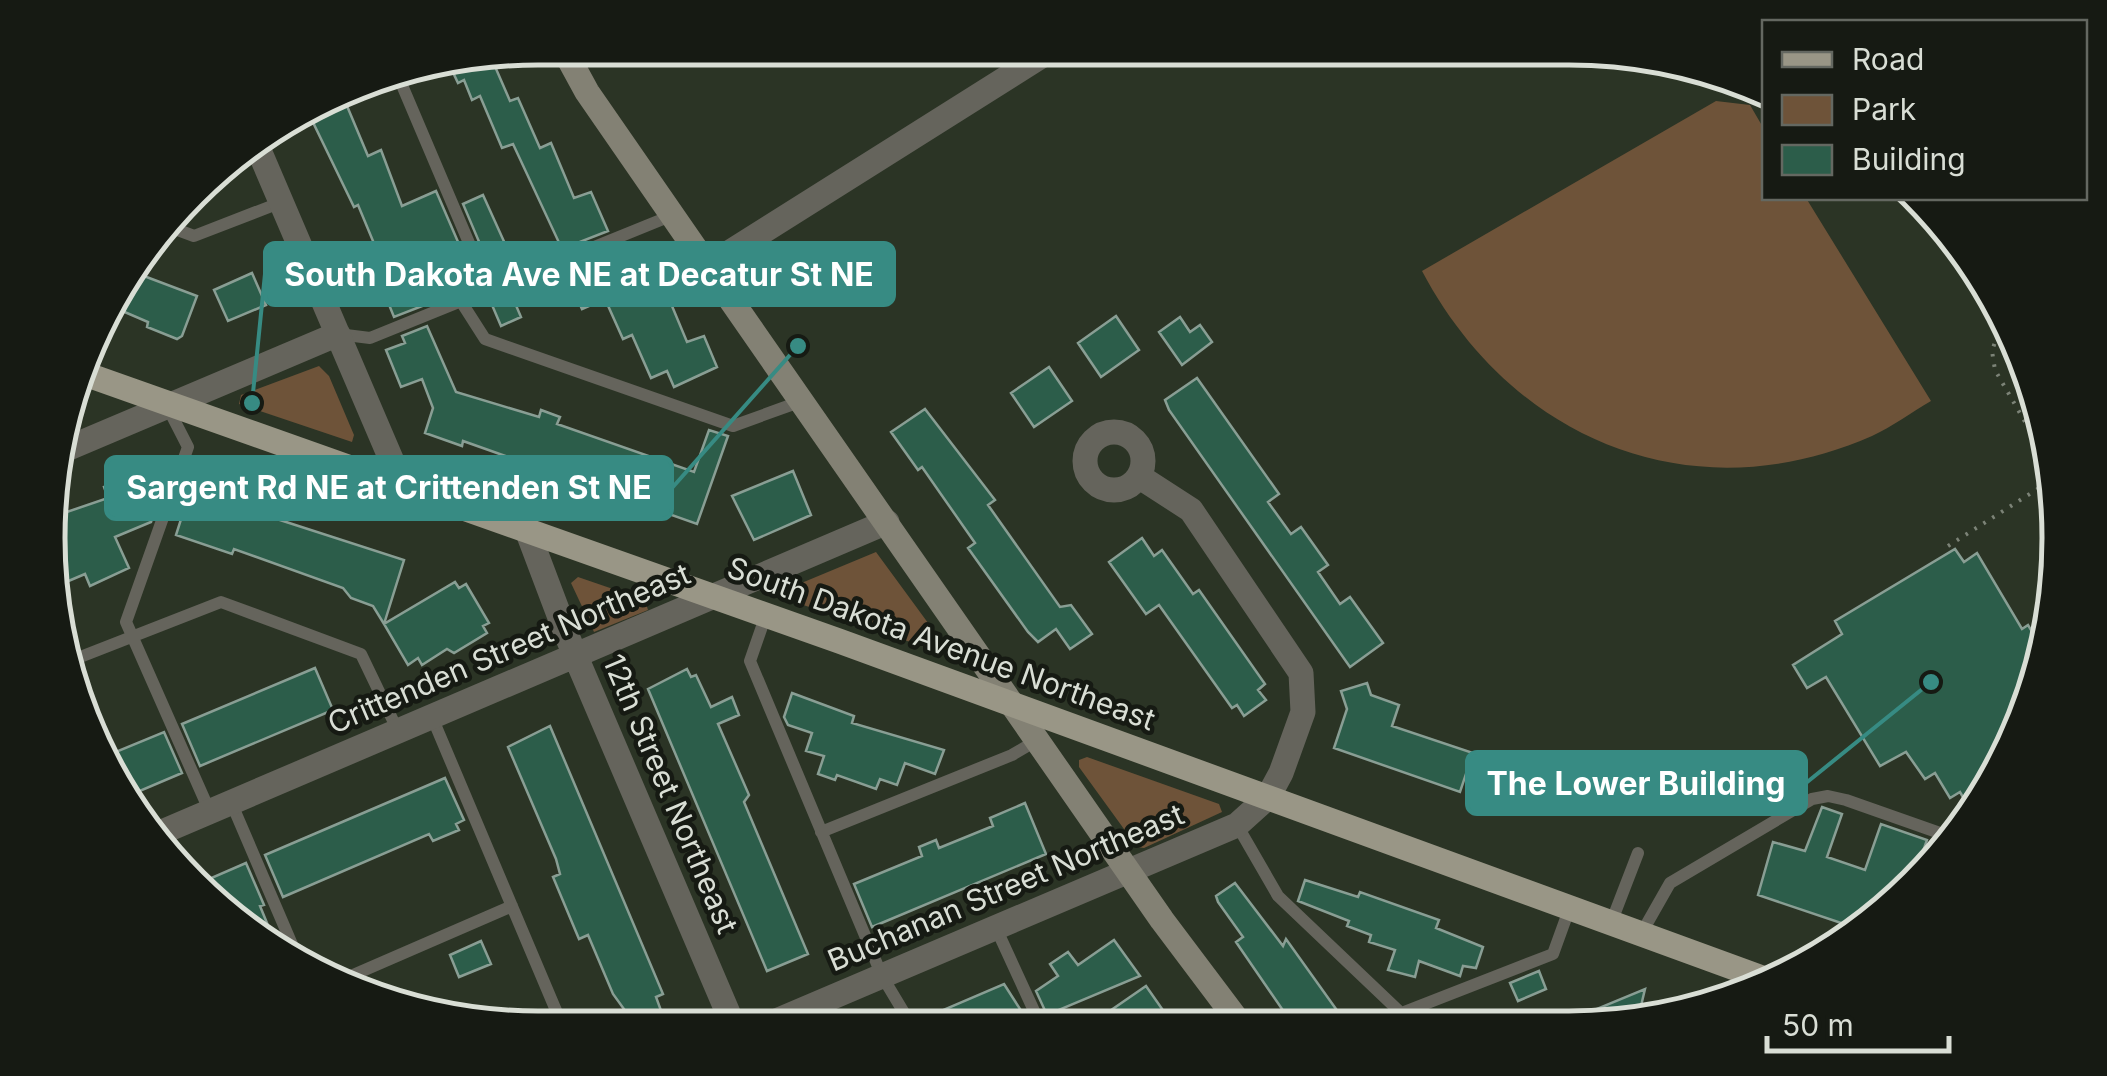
<svg xmlns="http://www.w3.org/2000/svg" width="2107" height="1076" font-family="Inter,sans-serif">
<style>
.green{fill:#6e5339}
.building{fill:#2c5d4a;stroke:#899e94;stroke-width:2.5}
.lines{fill:none;stroke-linecap:round;stroke-linejoin:round}
.path{stroke:#7c8377;stroke-width:4;stroke-dasharray:2.5 8;stroke-linecap:butt}
.service{stroke:#65645c;stroke-width:12}
.minor{stroke:#65645c;stroke-width:25}
.secondary{stroke:#838174;stroke-width:25}
.primary{stroke:#999686;stroke-width:25}
.labels{text-anchor:middle;stroke-width:9;stroke-linejoin:round;paint-order:stroke}
.street-label{font-size:30px;fill:#d9ded5;stroke:#161a13}
.rim{fill:none;stroke:#d9ded5;stroke-width:5}
.leader{fill:none;stroke:#378b83;stroke-width:4}
.callout-dot{fill:#378b83;stroke:#161a13;stroke-width:4}
.callout{fill:#378b83;stroke:#378b83;stroke-width:4}
.callout-label{font-size:32px;text-anchor:middle;font-weight:bold;fill:#fff}
</style>
<rect width="100%" height="100%" fill="#2b3425"/>
<path class="green" d="M1716 101 1750 105 1764 129V198H1806L1931 401C1912 412 1892 427 1872 436 1692 515 1512 441 1422 271Z
M319 366 329 376 354 435 352 442 239 404 241 395Z
M876 552 942 642 939 652 786 599 787 589Z
M578 577 645 600 648 610 594 632 571 583Z
M1087 757 1219 804 1222 812 1144 848 1137 847 1079 767V760Z"/>
<path class="building" d="M490 55 510 101 518 98 540 148 551 143 574 198 591 192 608 231 562 249 513 144 502 148 480 96 472 100 464 80 458 83 450 66Z
M342 94 368 156 381 150 402 206 436 191 468 265 446 275 450 284 426 292 430 303 394 317 381 285 388 277 358 205 354 207 308 112Z
M483 195 516 268 494 277 463 204Z
M616 249 618 254 632 250 652 298 667 294 687 342 704 336 717 367 674 387 667 371 651 378 632 335 623 339 605 299 582 309 566 273Z
M128 270 197 296 182 336 177 339 147 327 148 322 113 307Z
M252 273 266 305 228 321 214 290Z
M512 296 521 317 501 326 492 305Z
M1116 316 1139 350 1101 377 1078 343Z
M1180 317 1190 332 1200 325 1212 342 1182 365 1159 332Z
M427 326 456 392 539 417 541 410 560 417 557 424 694 472 709 430 728 436 697 524 463 441 462 446 425 433 433 408 422 379 401 387 386 350 405 343 402 336Z
M1049 367 1072 401 1034 427 1011 393Z
M1197 378 1279 494 1268 502 1291 534 1301 527 1328 565 1318 572 1340 604 1350 597 1383 643 1350 667 1169 410 1165 400Z
M925 409 995 500 988 505 1060 607 1071 605 1092 634 1070 649 1056 629 1038 642 1028 632 968 548 975 543 922 467 918 470 891 432Z
M793 471 811 515 754 540 732 496Z
M139 472 155 509 151 522 115 537 129 568 90 586 85 574 52 588 55 516 108 498 104 487Z
M190 491 404 560 384 624 373 606 351 598 343 588 234 549 232 554 176 535Z
M1142 538 1154 556 1162 550 1193 594 1199 590 1265 684 1258 690 1266 700 1244 716 1237 705 1232 708 1159 605 1146 614 1109 562Z
M1955 549 1964 562 1977 553 2022 629 2028 625 2039 643 2009 754 1971 811 1960 792 1950 798 1935 773 1925 779 1906 752 1880 766 1826 677 1807 688 1793 665 1842 634 1835 621Z
M455 582 459 588 466 584 489 623 483 626 487 633 454 653 447 649 422 665 418 658 408 665 384 624Z
M315 668 333 710 200 766 182 724Z
M687 669 691 677 696 675 711 707 732 697 739 715 718 724 749 795 744 802 808 954 767 971 648 689Z
M1367 683 1371 695 1399 705 1392 726 1473 753 1460 792 1334 748 1347 709 1341 691Z
M792 693 854 716 852 723 944 750 935 774 905 763 897 785 880 779 876 789 837 775 835 780 818 774 824 756 806 751 812 733 788 725 784 717Z
M550 726 663 994 656 997 663 1016 637 1027 613 994 588 935 579 939 553 877 560 874 556 859 508 747Z
M164 732 182 773 128 796 101 758Z
M445 778 464 820 456 824 459 830 433 841 429 834 283 897 265 855Z
M1025 803 1046 854 872 927 854 884 922 856 919 847 936 840 939 848 993 826 990 818Z
M1822 807 1842 814 1827 857 1865 870 1881 824 1927 840 1910 888 1862 930 1758 895 1773 842 1805 851Z
M246 863 264 905 260 906 276 945 202 892V882Z
M1305 880 1358 897 1360 892 1439 920 1436 928 1483 947 1476 968 1463 966 1460 976 1419 961 1415 977 1388 970 1395 950 1369 942 1371 935 1347 926 1349 921 1298 901Z
M1235 883 1283 946 1286 939 1341 1016 1328 1025H1293L1236 942 1243 937 1218 902 1216 896Z
M1114 940 1140 976 1047 1015 1036 991 1058 976 1050 964 1068 952 1078 965Z
M481 941 491 964 459 977 450 955Z
M1539 971 1546 989 1518 1001 1510 983Z
M1004 984 1029 1023 922 1026 920 1020Z
M1146 986 1174 1026H1088Z
M1645 989 1637 1023 1563 1024V1023Z"/>
<g class="lines">
<path class="path" d="M2001 324 1992 351 1995 370 2043 453
M1948 546 2047 483
M2046 615 2043 584 2055 542"/>
<path class="service" d="M396 71 489 290
M167 226 194 236 282 202
M462 303 485 339 733 426 802 401
M338 334 370 338 673 215
M167 406 188 447 126 622 210 812
M766 615 750 661 882 976 912 1026
M70 661 221 602 361 654 398 731
M432 717 563 1027
M231 802 300 963
M1237 825 1278 896 1401 1013
M821 832 1012 755 1039 739
M1611 923 1638 853
M996 928 1041 1026
M1641 934 1670 883 1812 799 1828 796 1846 800 1954 838
M337 982 512 906
M1371 1025 1553 954 1570 907"/>
<path class="minor" d="M255 141 403 487
M708 266 1054 48
M1085 461a29 29 0 1 1 58 0a29 29 0 1 1-58 0Z
M57 453 338 334
M527 530 567 636 734 1027
M155 835 887 522
M762 1027 1237 825 1268 797 1281 773 1303 712 1301 673 1191 510 1140 477"/>
<path class="secondary" d="M563 48 587 92 726 293 1162 920 1241 1025"/>
<path class="primary" d="M85 374 839 641 1773 982"/>
</g>
<g class="labels">
<g class="street-label">
<text transform="translate(941 644) rotate(20)" y="10">South Dakota Avenue Northeast</text>
<text transform="translate(509 649) rotate(-23)" y="10">Crittenden Street Northeast</text>
<text transform="translate(670 794) rotate(67)" y="10">12th Street Northeast</text>
<text transform="translate(1006 888) rotate(-23)" y="10">Buchanan Street Northeast</text>
</g>
</g>
<path d="M0 0H2107V1076H0ZM538 65H1569A473 473 0 0 1 2042 538V538A473 473 0 0 1 1569 1011H538A473 473 0 0 1 65 538V538A473 473 0 0 1 538 65Z" fill="#161a13" fill-rule="evenodd"/>
<path class="rim" d="M538 65H1569A473 473 0 0 1 2042 538V538A473 473 0 0 1 1569 1011H538A473 473 0 0 1 65 538V538A473 473 0 0 1 538 65Z"/>
<path class="leader" d="M252 403L265 274M798 346L672 488M1931 682L1806 783"/>
<g class="callout-dot">
<circle cx="252" cy="403" r="10"/>
<circle cx="798" cy="346" r="10"/>
<circle cx="1931" cy="682" r="10"/>
</g>
<g class="callout">
<rect x="265" y="243" width="629" height="62" rx="10"/>
<rect x="106" y="457" width="566" height="62" rx="10"/>
<rect x="1467" y="752" width="339" height="62" rx="10"/>
</g>
<g class="callout-label">
<text x="579" y="286">South Dakota Ave NE at Decatur St NE</text>
<text x="389" y="499">Sargent Rd NE at Crittenden St NE</text>
<text x="1636" y="795">The Lower Building</text>
</g>
<rect x="1762" y="20" width="325" height="180" fill="#161a13" stroke="#646861" stroke-width="2.5"/>
<rect x="1782" y="52" width="50" height="15" fill="#999686" stroke="#646861" stroke-width="2.5"/>
<text x="1852" y="70" font-size="30" fill="#d9ded5">Road</text>
<rect x="1782" y="95" width="50" height="30" fill="#6e5339" stroke="#646861" stroke-width="2.5"/>
<text x="1852" y="120" font-size="30" fill="#d9ded5">Park</text>
<rect x="1782" y="145" width="50" height="30" fill="#2c5d4a" stroke="#646861" stroke-width="2.5"/>
<text x="1852" y="170" font-size="30" fill="#d9ded5">Building</text>
<path d="M1767 1036v15h182v-15" fill="none" stroke="#d9ded5" stroke-width="5"/>
<text x="1782" y="1036" font-size="30" fill="#d9ded5" stroke="#161a13" stroke-width="8" paint-order="stroke">50 m</text>
</svg>
